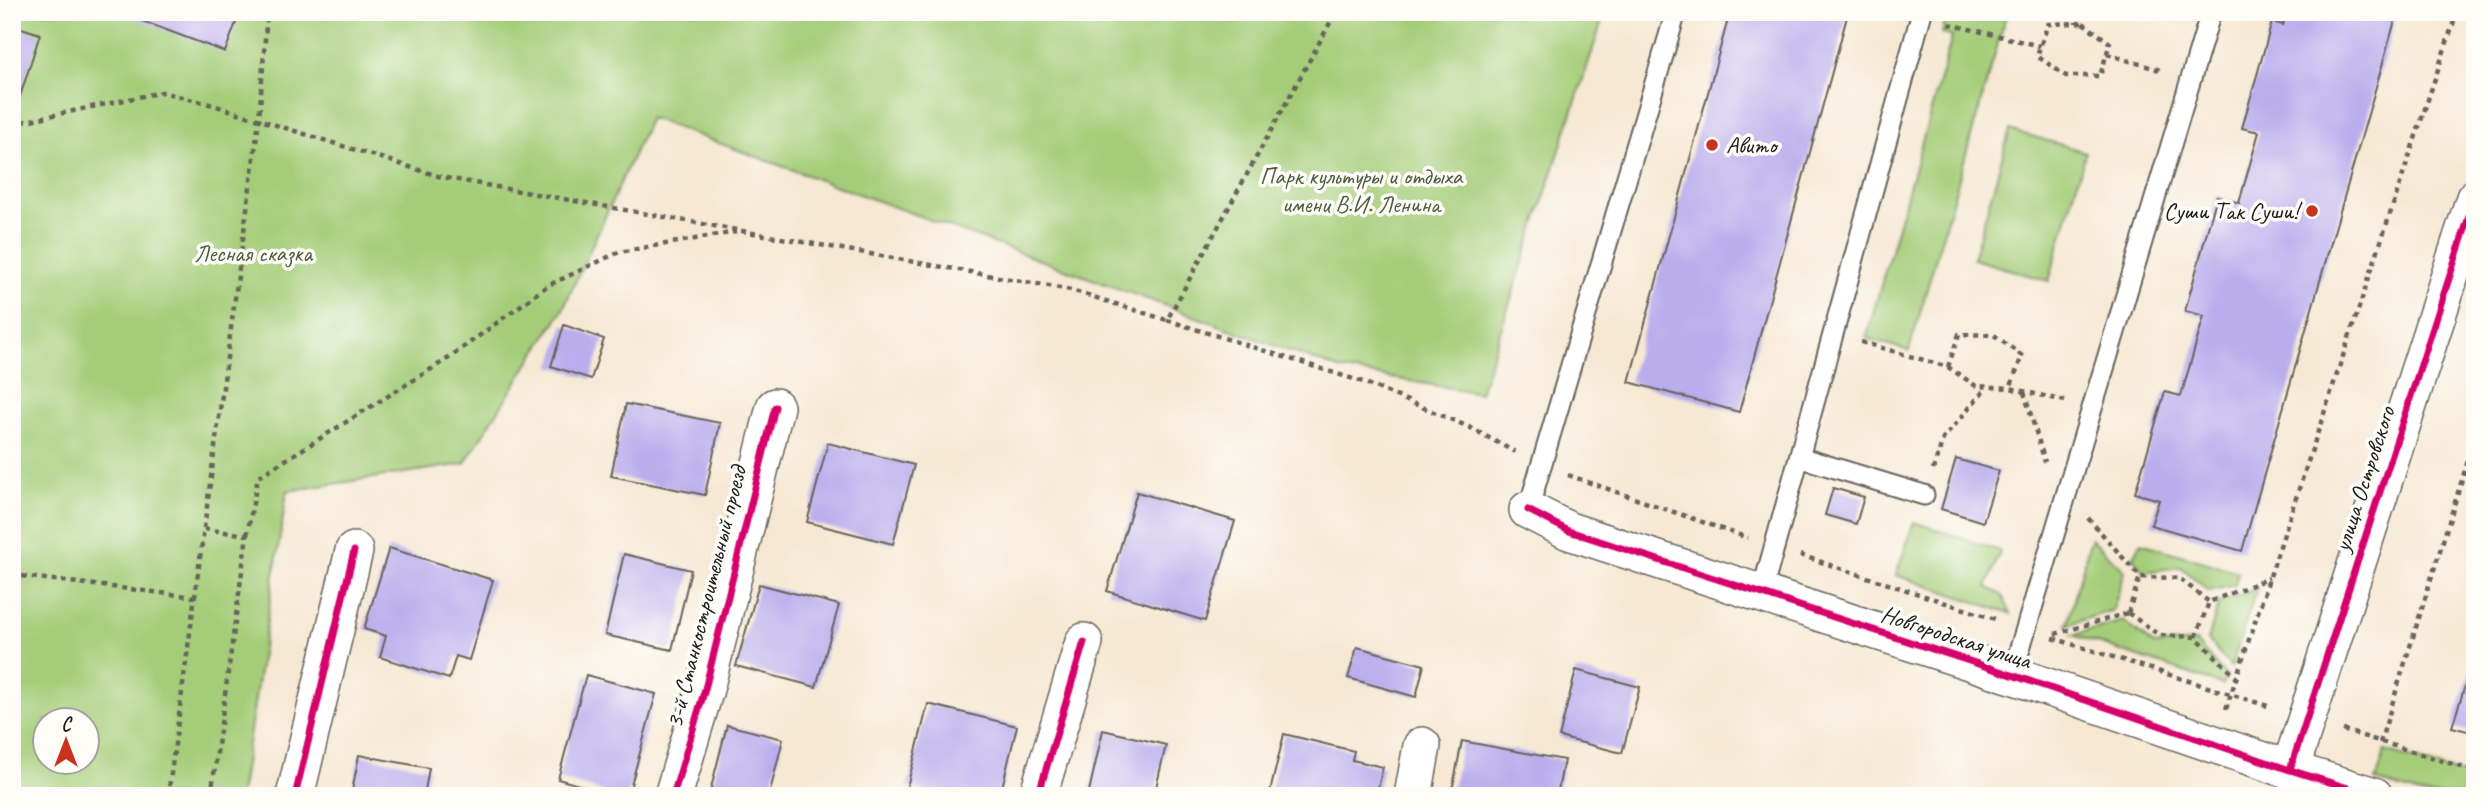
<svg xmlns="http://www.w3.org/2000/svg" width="2487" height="808" font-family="Caveat,sans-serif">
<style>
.green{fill:#a5cd79;stroke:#60744a;stroke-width:2;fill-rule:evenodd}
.building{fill:#baaded}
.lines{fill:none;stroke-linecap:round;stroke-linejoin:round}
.service-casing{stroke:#68635c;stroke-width:23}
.minor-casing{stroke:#68635c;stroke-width:40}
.path{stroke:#68635c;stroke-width:4.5;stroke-dasharray:5 5;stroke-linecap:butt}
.service{stroke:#fff;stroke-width:19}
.minor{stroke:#fff;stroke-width:37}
.cycleway-casing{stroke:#fdfcf7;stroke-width:11}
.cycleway{stroke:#d6006c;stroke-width:7}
.poi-dot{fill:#c8321e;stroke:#fdfcf7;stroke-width:2.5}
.labels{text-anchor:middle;stroke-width:7;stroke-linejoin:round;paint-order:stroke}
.poi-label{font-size:24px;fill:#1c1c1c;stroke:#fdfcf7;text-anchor:start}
.park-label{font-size:24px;fill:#4c5a3d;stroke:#fdfcf7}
.street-label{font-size:24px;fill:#1c1c1c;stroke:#fdfcf7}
</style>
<rect width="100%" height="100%" fill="#fdfcf7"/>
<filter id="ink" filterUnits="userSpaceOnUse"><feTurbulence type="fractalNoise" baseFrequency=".0143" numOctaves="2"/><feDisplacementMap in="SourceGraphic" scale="14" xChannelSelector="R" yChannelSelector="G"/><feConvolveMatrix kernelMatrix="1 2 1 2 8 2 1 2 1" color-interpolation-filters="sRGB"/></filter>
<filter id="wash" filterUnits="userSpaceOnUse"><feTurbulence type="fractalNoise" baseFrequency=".00686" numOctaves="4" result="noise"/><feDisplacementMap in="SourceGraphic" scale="28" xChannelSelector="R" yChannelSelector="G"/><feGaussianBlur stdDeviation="1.57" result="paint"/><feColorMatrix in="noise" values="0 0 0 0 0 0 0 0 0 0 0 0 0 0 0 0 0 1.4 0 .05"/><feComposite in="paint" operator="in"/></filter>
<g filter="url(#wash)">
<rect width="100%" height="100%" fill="#f6e8d3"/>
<path class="green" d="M12 12H1605L1480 393 1339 369 650 118 562 311 464 464 287 491 240 796H12ZM46 720H88V762H46Z
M1948 12H2007L1909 351 1866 338 1952 37 1942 33Z
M2010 130 2086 152 2049 281 1973 259Z
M1914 522 2000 551 1987 587 2002 595 2011 614 1896 575Z
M2091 538 2125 571 2113 610 2067 625Z
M2141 543 2238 572 2235 585 2209 591 2181 567 2144 572 2133 558Z
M2257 588 2231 667 2208 640 2219 603Z
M2123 621 2154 645 2196 642 2226 676 2223 685 2073 635Z
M2385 751 2475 778V796H2427L2376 781Z"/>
<g id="blocks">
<path class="building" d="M118 12H240L225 52Z
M1730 12 1848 13 1739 412 1629 382Z
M2287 12H2390L2397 14 2242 551 2151 525 2159 500 2135 493 2165 392 2181 396 2204 316 2185 311 2217 196 2239 203 2259 132 2242 128 2272 22 2283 25Z
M12 25 40 34 16 109 12 108Z
M564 325 604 339 591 379 551 366Z
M626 404 720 423 705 495 611 476Z
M828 443 914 465 893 544 807 522Z
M1956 459 1999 471 1983 522 1941 509Z
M1833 488 1864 497 1856 524 1825 515Z
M1137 492 1235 521 1205 621 1107 591Z
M389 548 493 580 469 660 456 656 449 679 380 657 386 636 364 629Z
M624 554 691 570 672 650 605 635Z
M759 584 839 605 816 687 736 666Z
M1357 647 1424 665 1416 697 1348 678Z
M2474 657H2475V733L2452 727Z
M1576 670 1640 687 1622 753 1559 737Z
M586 675 656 694 628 796H617L558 779Z
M928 704 1017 726 1000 796H944L907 787Z
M727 725 783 739 769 796H709Z
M1103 730 1166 745 1154 796H1088Z
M1284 734 1354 751 1352 760 1383 767 1376 796H1269Z
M1462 741 1564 760 1557 796H1451Z
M359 755 429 768 424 796H351Z"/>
</g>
</g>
<g filter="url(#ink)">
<use href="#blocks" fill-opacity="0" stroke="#68635c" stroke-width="2"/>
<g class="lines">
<g class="service-casing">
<path id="service" d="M1799 457 1924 495
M1528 510 1676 12
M1761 595 1922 12
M2012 675 2211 12"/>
</g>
<g class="minor-casing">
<path id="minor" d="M1528 510 1569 531 2012 675 2290 770 2374 796
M2290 770 2475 198
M295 796 354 551
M673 796 705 689 775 407
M1038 796 1084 642
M1413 796 1422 746"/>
</g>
<path class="path" d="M2076 12V23
M2083 23 2110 43 2100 76H2066L2037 56 2048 24Z
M1949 24 2040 46
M2107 54 2163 71
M12 124 162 92 213 105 441 177 1071 290 1167 320 1336 12
M1167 320 1363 382 1469 427 1515 452
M1861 342 1948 367 1976 386 2010 388 2065 401
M1948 367 1959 334 1994 335 2022 356 2010 388
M2024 392 2045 462
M1933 470 1943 439 1986 388
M1568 475 1748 538
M2088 518 2140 577 2179 578 2209 602
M204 529 247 535 211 796
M247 535 258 477 449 358 547 286 619 252 736 232
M1800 555 1998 620
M12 575 195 597
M2128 613 2159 635 2196 637 2236 677
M2128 613 2140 577
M2055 634 2128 613
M2196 637 2209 602 2269 578
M2053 638 2271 707
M2226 709 2457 12
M2343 730 2475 771
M2380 743 2475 438
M168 796 259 120 267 12"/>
<use href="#service" class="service"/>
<use href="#minor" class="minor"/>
<g class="cycleway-casing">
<path id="cycleway" d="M1528 510 1569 531 2012 675 2290 770 2374 796
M2290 770 2475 198
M295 796 354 551
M673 796 705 689 775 407
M1038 796 1084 642"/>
</g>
<use href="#cycleway" class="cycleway"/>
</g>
</g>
<g class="poi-dot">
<circle cx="1712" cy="145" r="7"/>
<circle cx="2312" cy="211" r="7"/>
</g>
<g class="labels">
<g class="poi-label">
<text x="1726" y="153">Авито</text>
<text x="2298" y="219" text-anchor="end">Суши Так Суши!</text>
</g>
<g class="park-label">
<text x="1361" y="184">Парк культуры и отдыха<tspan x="1361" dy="28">имени В.И. Ленина</tspan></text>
<text x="253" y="261">Лесная сказка</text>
</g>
<g class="street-label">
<text transform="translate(2364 479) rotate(-72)" y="8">улица Островского</text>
<text transform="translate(706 597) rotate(-76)" y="8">3-й Станкостроительный проезд</text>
<text transform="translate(1956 637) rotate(18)" y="8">Новгородская улица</text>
</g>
</g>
<rect width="2487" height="808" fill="none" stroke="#fdfcf7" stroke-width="42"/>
<g transform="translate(66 741)"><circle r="33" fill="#fdfcf7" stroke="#a3a29f" stroke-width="2"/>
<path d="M0-5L12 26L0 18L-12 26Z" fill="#c8321e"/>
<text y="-10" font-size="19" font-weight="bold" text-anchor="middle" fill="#1c1c1c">С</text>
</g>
</svg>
